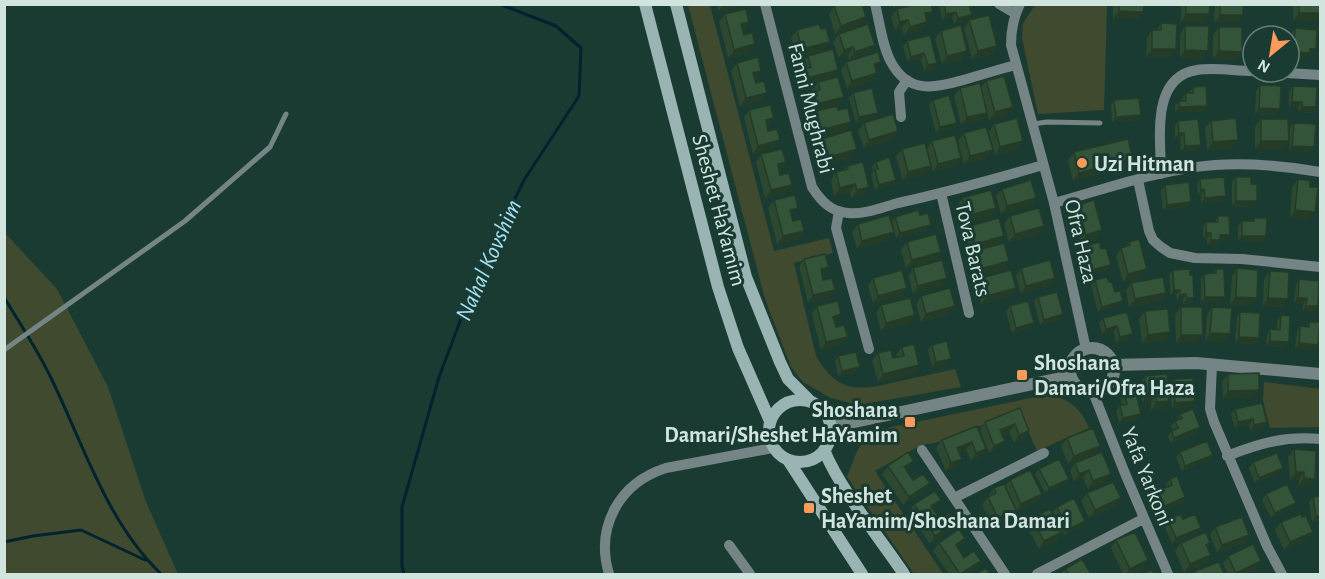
<svg xmlns="http://www.w3.org/2000/svg" width="1325" height="579" font-family="'Alegreya Sans',sans-serif">
<style>
.green{fill:#404a2e}
.lines{fill:none;stroke-linecap:round;stroke-linejoin:round}
.stream{stroke:#00232f;stroke-width:3}
.service{stroke:#758586;stroke-width:5}
.minor{stroke:#758586;stroke-width:10}
.tertiary{stroke:#758586;stroke-width:12}
.secondary{stroke:#9ab4b4;stroke-width:12}
.wall{fill:#2c4831}
.shaded-wall{fill:#243b28}
.building{fill:#335439;stroke:#243b28;stroke-width:1.5}
.poi-dot{fill:#ff9b5a;stroke:#1a3b32;stroke-width:2}
.labels{text-anchor:middle;stroke-width:6;stroke-linejoin:round;paint-order:stroke}
.street-label{font-size:22px;fill:#d2e4de;stroke:#1a3b32}
.poi-label{font-size:22px;font-weight:bold;fill:#d2e4de;stroke:#1a3b32;text-anchor:start}
.water-label{font-size:24px;font-style:italic;fill:#a4e3fa;stroke:#1a3b32}
</style>
<rect width="100%" height="100%" fill="#1a3b32"/>
<path class="green" d="M688 5H710L774 251 829 238 833 253 794 263 816 356C839 396 862 390 900 381 918 377 937 373 955 369L961 387 858 405 831 398 803 382 791 367 765 299Z
M1035 5H1107L1104 110 1038 114 1022 38 1023 23Z
M4 232 57 289 108 387 146 502 178 574H5Z
M1264 382 1320 389V427L1270 428 1263 400Z
M1045 395C1068 397 1080 407 1089 428L1037 451 1019 411 935 443 921 445 875 471 943 574H914L847 477C857 453 857 440 882 429Z"/>
<g class="lines">
<path class="stream" d="M4 297C20 324 39 352 52 380 84 446 107 522 161 574
M4 542 33 536 81 530 145 560
M404 574 402 566V507L439 377 475 282 524 180 579 96 581 48 556 26 499 4"/>
<path class="service" d="M1033 124 1047 122 1100 123
M4 350 185 221 270 147 286 114"/>
<path class="minor" d="M765 4 812 187C821 201 831 212 848 213 864 215 883 207 898 203 947 192 995 179 1043 165
M875 4C880 23 882 46 891 62 909 96 937 87 967 79 984 74 1000 69 1016 65
M999 4 1016 14
M1020 4C1013 18 1011 30 1011 45L1054 203 1086 349
M1269 72 1320 75
M901 117 899 92 907 80
M1161 174C1161 140 1150 77 1197 70 1214 67 1235 71 1253 71
M1138 180 1149 231 1153 240 1161 247 1170 253 1195 258 1242 259 1320 267
M941 193 969 313
M1054 203C1106 189 1160 169 1215 165 1250 163 1286 166 1320 172
M839 211 836 228 869 349
M1212 365 1210 409 1214 422 1267 546 1282 574
M1093 392 1124 471 1168 574
M922 450 1005 574
M1227 456C1261 443 1284 436 1320 439
M954 498 1044 453
M729 545 750 574
M609 574C595 527 619 483 666 468L773 448
M1037 574 1143 519"/>
<path class="tertiary" d="M1070 370a22 22 0 1 1 44 0a22 22 0 1 1-44 0Z
M1113 365 1196 363 1320 374
M831 427 1070 376"/>
<path class="secondary" d="M645 4 718 287 738 348 770 421
M676 4 746 277 780 362 788 379 810 401
M769 431a31 31 0 1 1 62 0a31 31 0 1 1-62 0Z
M824 450C841 491 879 537 904 574
M788 460 862 574"/>
</g>
<path class="wall" d="M717 4H742L741 6 719 11Z
M892 4H910L894 9Z
M941 4H969L968 20 954 24 952 17 943 20 939 7Z
M1113 4H1144L1138 19H1113Z
M1181 4H1210L1204 22H1181Z
M1215 4H1243V15L1237 23H1214Z
M1293 4H1320L1317 21H1293Z
M834 6 861 25 835 34 829 14Z
M897 9 927 20V22L922 30 904 35 902 28 895 30 891 17Z
M725 14 749 22 743 30 750 52 728 58 719 22Z
M969 20 992 54 972 59 964 28Z
M1161 23 1176 49 1171 57H1146L1147 38 1152 30H1157Z
M1185 26 1203 59 1180 58V34Z
M1264 26 1284 36H1260V32Z
M1219 27 1242 52 1236 60 1213 59V35Z
M1295 28 1316 49 1312 55 1308 54 1306 58 1290 57 1291 34Z
M797 30 824 50 796 57 791 38Z
M941 31 962 59 942 64 935 39Z
M839 34 875 45 869 53 849 60 848 55 839 58 833 42Z
M907 41 937 63 934 68 924 71 921 59 908 62 903 47Z
M808 56 832 77 801 86 799 77 804 70 802 64Z
M846 62 876 69 877 73 872 81 847 89 841 70Z
M737 63 756 79H755L762 101 740 106 731 71Z
M986 81 1007 115 989 120 986 108 981 121 961 125 954 96 960 88H981Z
M818 82 844 97 838 105 818 110H838L851 122 846 130 816 138 811 119 816 111 811 112 808 100 813 93 812 90Z
M1260 85 1280 109 1276 115 1255 114 1256 91Z
M1293 86 1316 107 1313 113 1298 112V107H1289V92Z
M1193 87 1207 106 1203 112H1175V106L1179 101H1182V99L1186 93H1189Z
M853 93 878 113 874 118 856 123 849 98Z
M933 100 953 128 936 133 929 105Z
M1114 100 1141 115 1137 120 1112 122 1111 105Z
M749 110 768 126H767L768 131 780 140 774 148 753 154 744 118Z
M1261 119 1289 141 1283 149H1255V127Z
M1178 121 1201 145 1197 150 1181 151 1180 138H1175V126Z
M1211 121 1232 148 1207 150 1205 128Z
M864 123 893 139 864 148 858 131Z
M1294 123 1314 147 1311 152 1289 151 1290 128Z
M994 124 1018 149 995 155 989 132Z
M964 133 987 158 964 164 958 141Z
M819 140 851 157 824 165 823 160 818 162 813 148Z
M932 141 961 158 956 166 933 172 927 149Z
M902 149 931 166 925 174 903 180 896 157Z
M1074 152 1133 159 1127 167 1073 181 1068 160Z
M761 154 786 162 779 170 786 193 765 198 756 162Z
M876 162 896 180 893 185 875 190 871 175 873 172 872 167Z
M847 166 864 195 851 198 850 192 834 196 831 180 836 172 843 170Z
M1236 177 1251 184 1257 201 1253 207 1232 206V182Z
M1200 179 1226 196 1222 202 1201 203V195H1198L1197 184Z
M1298 179 1310 187V220L1290 218 1292 187Z
M1165 185 1188 207 1163 210 1161 190Z
M1002 189 1036 198 1030 206 1001 214 996 196Z
M962 198 996 208 991 216 962 224 957 206Z
M774 200 792 216H791L793 221 804 231 798 239 777 244 768 208Z
M1078 205 1096 238 1080 243 1072 213Z
M920 215 931 225 927 230 896 238 892 222 895 217Z
M1010 216 1044 226 1038 234 1009 242 1004 224Z
M1218 216 1230 235 1226 241H1219L1216 245H1207V238H1203V227L1206 222H1215Z
M1254 218 1266 236 1263 242 1238 241V226L1242 221H1252Z
M858 224 888 240 857 249 852 232Z
M970 226 1004 236 999 244 970 252 965 234Z
M907 242 941 252 935 260 906 268 901 250Z
M1129 242 1141 277 1123 282 1116 256 1121 248 1125 247Z
M1086 246 1101 249 1111 265 1107 270 1089 275 1083 251Z
M975 251 1009 261 1004 269 975 277 970 259Z
M804 259 823 275H822L829 298 808 303 799 267Z
M913 268 947 278 942 286 913 294 908 276Z
M1021 268 1055 278 1050 286 1021 294 1016 276Z
M1237 268 1251 306 1230 305 1232 276Z
M1216 269 1221 302H1201V279L1204 274H1213Z
M1173 270 1190 275 1194 298 1190 303 1183 304V300H1177L1176 295H1170L1169 275Z
M1270 271 1282 307 1263 306 1264 279Z
M873 278 907 288 902 296 873 303 868 286Z
M981 278 1016 288 1010 296 981 304 976 286Z
M1299 279 1318 306 1314 312 1302 311 1303 304 1294 303 1296 285Z
M1095 280 1119 306 1098 312 1091 285Z
M1131 283 1166 293 1161 301 1129 307 1126 291Z
M921 296 950 314 921 322 916 304Z
M1038 297 1063 314 1060 320 1040 325 1034 302Z
M881 305 915 315 910 323 881 331 876 313Z
M817 306 836 322 835 323 836 327 848 337 842 345 821 350 812 314Z
M1010 306 1034 323 1030 328 1012 333 1006 311Z
M1181 307 1197 343H1176L1175 315Z
M1212 307 1225 342 1205 341 1207 315Z
M1145 311 1170 332 1165 340 1142 343 1139 319Z
M1127 312 1129 339 1116 343 1114 332 1102 334 1099 323 1103 318Z
M1240 312 1255 344 1235 343 1237 317Z
M1281 315 1285 347 1266 346 1267 335 1270 329 1277 330V321Z
M1309 322 1318 345 1315 350 1295 349 1297 331 1300 326 1306 327Z
M932 345 948 364 932 367 928 350Z
M902 347 919 365 914 373 878 382 872 361 878 353 893 358 897 357 896 355Z
M838 356 860 367 856 372 838 376 835 361Z
M1228 374 1254 397 1223 399 1222 382Z
M1145 376 1169 401 1164 409 1151 410V402L1142 403 1140 384Z
M1174 379 1191 407 1172 408 1170 385Z
M1123 388 1137 419 1119 423 1116 411 1120 406 1122 405 1119 393Z
M1020 408 1029 431 1024 439 1014 443 1009 432 1003 435 999 449 989 453 980 430 985 422Z
M1235 409 1267 422 1263 427 1250 430 1249 425 1235 428 1231 414Z
M1180 414 1200 427 1196 433 1171 443 1168 436 1172 430 1171 426 1175 421 1176 420Z
M977 426 986 449 981 457 971 461 966 450 959 453 962 459 956 467 946 471 936 448 942 440Z
M1067 438 1100 446 1094 454 1068 464 1061 446Z
M1294 449 1315 479 1309 487 1298 486 1299 480H1290L1288 457Z
M1102 452 1105 482 1088 489 1083 478 1074 482 1070 471 1075 463Z
M1180 452 1213 455 1209 460 1182 471 1176 457Z
M1253 462 1279 474 1255 483 1249 468Z
M888 466 909 469 906 470 913 480 930 483 924 491 903 505 882 474Z
M1039 469 1069 479 1065 484 1045 493 1035 474Z
M1170 479 1185 497 1182 503 1159 512 1153 497 1157 491 1167 487 1166 484Z
M1010 480 1042 494 1036 502 1016 512 1015 511 1011 518 992 526 982 505 994 488 1005 486Z
M1087 493 1115 506 1089 518 1081 501Z
M1266 494 1296 503 1292 508 1271 518 1262 500Z
M1320 496V521L1312 522 1309 502 1313 497Z
M914 504 935 508 933 509 940 519 956 522 950 530 930 544 909 512Z
M1057 507 1085 521 1081 527 1064 535 1053 512Z
M1302 517 1313 532 1307 540 1284 550 1275 530 1281 522Z
M1032 518 1062 532 1056 540 1039 549 1026 525Z
M1183 519 1201 528 1198 533 1172 544 1164 525 1168 520Z
M1215 527 1249 535 1244 543 1217 553 1210 535Z
M1116 540 1142 568 1129 574H1123L1111 548Z
M939 543 960 546 957 548 964 558 981 561 975 568 966 574H949L933 551Z
M1181 543 1207 547 1211 555 1205 563 1184 572 1175 551Z
M1228 556 1256 569 1244 574H1228L1223 564Z
M1065 569 1091 574H1061Z"/>
<path class="shaded-wall" d="M724 4H742L741 6 719 11Z
M824 4H834L821 8Z
M897 4H910L894 9Z
M1119 11 1143 12 1138 19H1113Z
M933 12 927 19 925 13Z
M956 12 952 17 943 20 946 14Z
M1299 13H1320V17L1317 21H1293Z
M1186 14H1209L1204 22H1181Z
M972 15 968 20 954 24 958 18Z
M1220 15H1243L1237 23H1214Z
M866 17 861 25 835 34 841 26Z
M908 20 902 28 895 30 900 22Z
M749 22 744 30 736 32 741 24Z
M927 22 922 30 904 35 910 27Z
M830 42 824 50 796 57 802 49Z
M755 44 750 52 728 58 734 50Z
M875 45 869 53 849 60 855 52Z
M997 46 992 54 972 59 978 51Z
M853 47 848 55 839 58 844 50Z
M1152 49H1176L1171 57H1146Z
M1310 49H1316L1312 55 1308 54 1306 58 1290 57 1294 52Z
M1185 50 1208 51 1203 59 1180 58Z
M967 51 962 59 942 64 947 56Z
M1219 51 1242 52 1236 60 1213 59Z
M924 53 921 59 908 62 911 57Z
M881 62 875 70 874 64Z
M937 63 934 68 924 71 928 65Z
M838 70 832 77 801 86 807 78Z
M761 71 756 79 748 81 753 73Z
M877 73 872 81 847 89 852 81Z
M767 93 762 101 740 106 746 98Z
M844 97 838 105 811 112 817 104Z
M1292 102H1302L1298 107H1289Z
M1207 106 1203 112H1175L1179 107Z
M1013 107 1007 115 989 120 995 112Z
M1302 107H1316L1313 113 1298 112Z
M1259 108 1280 109 1276 115 1255 114Z
M878 113 874 118 856 123 859 117Z
M987 113 981 121 961 125 967 117Z
M1141 115 1137 120 1112 122 1116 117Z
M774 118 768 126 760 128 766 120Z
M851 122 846 130 816 138 821 130Z
M957 123 953 128 936 133 940 127Z
M898 131 893 139 864 148 869 140Z
M1179 133H1184L1180 138H1175Z
M780 140 774 148 753 154 758 146Z
M1238 140 1232 148 1207 150 1213 142Z
M1023 141 1018 149 995 155 1000 147Z
M1261 141H1289L1283 149H1255Z
M1201 145 1197 150 1181 151 1185 146Z
M1292 146 1314 147 1311 152 1289 151Z
M857 149 851 157 824 165 830 157Z
M993 150 987 158 964 164 970 156Z
M828 152 823 160 818 162 823 154Z
M961 158 956 166 933 172 938 164Z
M1133 159 1127 167 1073 181 1079 173Z
M786 162 780 170 772 172 778 164Z
M931 166 925 174 903 180 908 172Z
M896 180 893 185 875 190 879 185Z
M855 184 850 192 834 196 840 188Z
M792 185 786 193 765 198 771 190Z
M869 187 864 195 851 198 857 190Z
M1204 189 1201 195H1198L1201 190Z
M1226 196 1222 202 1201 203 1205 198Z
M1036 198 1030 206 1001 214 1007 206Z
M1236 201H1257L1253 207 1232 206Z
M1191 202 1188 207 1163 210 1167 205Z
M798 208 792 216 784 218 790 210Z
M996 208 991 216 962 224 967 216Z
M1295 210 1315 212 1310 220 1290 218Z
M931 225 927 230 896 238 900 233Z
M1044 226 1038 234 1009 242 1015 234Z
M1102 230 1096 238 1080 243 1086 235Z
M804 231 798 239 777 244 783 236Z
M894 232 888 240 857 249 862 241Z
M1206 233H1211L1207 238H1203Z
M1220 235H1230L1226 241H1219L1216 245H1207L1211 240Z
M1004 236 999 244 970 252 975 244Z
M1242 236H1266L1263 242 1238 241Z
M941 252 935 260 906 268 912 260Z
M1009 261 1004 269 975 277 980 269Z
M1111 265 1107 270 1089 275 1092 270Z
M829 267 823 275 815 277 821 269Z
M1147 269 1141 277 1123 282 1128 274Z
M947 278 942 286 913 294 918 286Z
M1055 278 1050 286 1021 294 1026 286Z
M907 288 902 296 873 303 878 296Z
M1016 288 1010 296 981 304 987 296Z
M835 290 829 298 808 303 813 295Z
M1174 290H1180L1176 295H1170Z
M1166 293 1161 301 1129 307 1135 299Z
M1186 294 1183 300H1177L1180 295Z
M1205 297H1225L1221 302H1201Z
M1236 297 1257 298 1251 306 1230 305Z
M1187 298H1194L1190 303 1183 304Z
M1268 298 1288 299 1282 307 1263 306Z
M1298 298H1307L1303 304 1294 303Z
M1123 301 1119 306 1098 312 1102 307Z
M955 306 950 314 921 322 926 314Z
M1306 306H1318L1314 312 1302 311Z
M841 314 836 322 828 325 833 317Z
M1063 314 1060 320 1040 325 1044 320Z
M915 315 910 323 881 331 886 323Z
M1034 323 1030 328 1012 333 1016 328Z
M1117 326 1114 332 1102 334 1106 329Z
M1170 332 1165 340 1142 343 1148 335Z
M1210 333 1230 334 1225 342 1205 341Z
M1133 334 1129 339 1116 343 1120 337Z
M1181 335H1203L1197 343H1176Z
M848 337 842 345 821 350 826 342Z
M1239 337 1259 338 1255 344 1235 343Z
M1270 341 1289 342 1285 347 1266 346Z
M1299 343 1318 345 1315 350 1295 349Z
M951 359 948 364 932 367 936 362Z
M919 365 914 373 878 382 883 374Z
M860 367 856 372 838 376 842 371Z
M1259 390 1254 397 1223 399 1228 391Z
M1156 394 1151 402 1142 403 1147 395Z
M1169 401 1164 409 1151 410 1157 402Z
M1195 401 1191 407 1172 408 1175 403Z
M1141 414 1137 419 1119 423 1123 418Z
M1253 419 1249 425 1235 428 1238 422Z
M1267 422 1263 427 1250 430 1254 425Z
M1015 424 1009 432 995 438 1000 430Z
M1200 427 1196 433 1171 443 1174 438Z
M1029 431 1024 439 1014 443 1019 435Z
M1005 441 999 449 989 453 994 446Z
M972 442 966 450 952 456 957 448Z
M1100 446 1094 454 1068 464 1074 456Z
M986 449 981 457 971 461 976 453Z
M1213 455 1209 460 1182 471 1185 466Z
M962 459 956 467 946 471 951 463Z
M914 461 909 469 899 475 904 467Z
M1283 468 1279 474 1255 483 1259 478Z
M1089 470 1083 478 1074 482 1079 474Z
M1296 472H1304L1299 480H1290Z
M1111 474 1105 482 1088 489 1093 481Z
M1304 478 1315 479 1309 487 1298 486Z
M1069 479 1065 484 1045 493 1049 488Z
M930 483 924 491 903 505 909 497Z
M1042 494 1036 502 1016 512 1021 504Z
M1185 497 1182 503 1159 512 1163 507Z
M1121 498 1115 506 1089 518 1095 510Z
M941 500 935 508 925 514 931 506Z
M1296 503 1292 508 1271 518 1275 513Z
M1016 510 1011 518 992 526 998 518Z
M1316 516H1320V521L1312 522Z
M1085 521 1081 527 1064 535 1068 530Z
M956 522 950 530 930 544 935 536Z
M1201 528 1198 533 1172 544 1176 538Z
M1062 532 1056 540 1039 549 1044 541Z
M1313 532 1307 540 1284 550 1290 542Z
M1249 535 1244 543 1217 553 1222 545Z
M965 538 960 546 950 553 956 545Z
M1211 555 1205 563 1184 572 1190 564Z
M1148 560 1142 568 1129 574H1126L1130 569Z
M981 561 975 568 966 574H960Z
M1261 561 1256 569 1244 574H1235L1236 573Z"/>
<path class="building" d="M840 4H862L866 17 841 26 834 6Z
M916 4H931L933 12 925 13 927 22 910 27 908 20 900 22 897 9Z
M944 4H969L972 15 958 18 956 12 946 14Z
M1119 4H1144L1143 12 1119 11Z
M1186 4H1210L1209 14H1186Z
M1220 4H1243V15H1220Z
M1299 4H1320V13H1299Z
M746 9 749 22 741 24 744 35 752 32 755 44 734 50 725 14Z
M989 15 997 46 978 51 969 20Z
M1161 23 1177 24 1176 49H1152V30H1161Z
M819 24 821 29 826 28 830 42 802 49 797 30Z
M868 24 875 45 855 52 853 47 844 50 839 34Z
M961 25 967 51 947 56 941 31Z
M1185 26H1209L1208 51 1185 50Z
M1264 26 1284 27V36H1264Z
M1219 27H1242V52L1219 51Z
M1295 28 1317 30 1316 49H1310V53L1294 52Z
M930 35 937 63 928 65 924 53 911 57 907 41Z
M833 49 838 70 807 78 804 69 811 67 808 56Z
M878 52 881 62 874 64 877 73 852 81 846 62Z
M758 57 761 71 753 73 756 83 764 81 767 93 746 98 737 63Z
M1004 76 1013 107 995 112 986 81Z
M838 77 844 97 817 104 813 92 820 90 818 82Z
M980 83 987 113 967 117 960 88Z
M1260 85 1281 86 1280 109 1259 108Z
M1206 86 1207 106 1179 107V101H1186V93H1193V87Z
M1293 86 1317 87 1316 107H1302V102H1292Z
M872 88 878 113 859 117 853 93Z
M949 95 957 123 940 127 933 100Z
M1139 98 1141 115 1116 117 1114 100Z
M770 105 774 118 766 120 768 131 777 129 780 140 758 146 749 110Z
M837 106 838 110 848 108 851 122 821 130 817 111Z
M893 114 898 131 869 140 864 123Z
M1017 118 1023 141 1000 147 994 124Z
M1236 118 1238 140 1213 142 1211 121Z
M1198 119 1201 145 1185 146 1184 133H1179L1178 121Z
M1261 119H1288L1289 141H1261Z
M1294 123 1316 124 1314 147 1292 146Z
M986 127 993 150 970 156 964 133Z
M851 130 857 149 830 157 828 152 823 154 819 140Z
M955 135 961 158 938 164 932 141Z
M1128 139 1133 159 1079 173 1074 152Z
M925 143 931 166 908 172 902 149Z
M782 149 786 162 778 164 780 175 789 173 792 185 771 190 761 154Z
M889 157 896 180 879 185 875 170 878 169 876 162Z
M863 162 869 187 857 190 855 184 840 188 836 172 848 169 847 166Z
M1224 177 1226 196 1205 198 1204 189 1201 190 1200 179Z
M1236 177H1251V184H1257V201H1236Z
M1298 179 1310 181V187H1318L1315 212 1295 210Z
M1031 180 1036 198 1007 206 1002 189Z
M1189 182 1191 202 1167 205 1165 185Z
M991 190 996 208 967 216 962 198Z
M795 195 798 208 790 210 793 221 801 219 804 231 783 236 774 200Z
M1094 200 1102 230 1086 235 1078 205Z
M1039 208 1044 226 1015 234 1010 216Z
M918 210 920 215 928 213 931 225 900 233 895 217Z
M889 215 894 232 862 241 858 224Z
M1218 216H1229L1230 235H1220V240H1211V233H1206V222H1218Z
M999 218 1004 236 975 244 970 226Z
M1254 218H1267L1266 236H1242V221H1254Z
M936 234 941 252 912 260 907 242Z
M1139 239 1147 269 1128 274 1121 248 1130 245 1129 242Z
M1099 242 1101 249 1106 248 1111 265 1092 270 1086 246Z
M1004 243 1009 261 980 269 975 251Z
M825 254 829 267 821 269 823 280 832 278 835 290 813 295 804 259Z
M942 260 947 278 918 286 913 268Z
M1050 260 1055 278 1026 286 1021 268Z
M1237 268 1258 270 1257 298 1236 297Z
M1190 269V275H1193L1194 298H1187L1186 294 1180 295V290H1174L1173 270Z
M1216 269H1224L1225 297H1205L1204 274 1216 273Z
M902 270 907 288 878 296 873 278Z
M1011 270 1016 288 987 296 981 278Z
M1270 271 1289 272 1288 299 1268 298Z
M1107 277 1109 282H1112L1115 292 1120 291 1123 301 1102 307 1095 280Z
M1163 277 1166 293 1135 299 1131 283Z
M1299 279 1319 281 1318 306H1306L1307 298H1298Z
M950 288 955 306 926 314 921 296Z
M1057 292 1063 314 1044 320 1038 297Z
M910 298 915 315 886 323 881 305Z
M838 301 841 314 833 317 836 327 844 325 848 337 826 342 817 306Z
M1028 301 1034 323 1016 328 1010 306Z
M1181 307H1202L1203 335H1181Z
M1212 307 1232 308 1230 334 1210 333Z
M1168 309 1170 332 1148 335 1145 311Z
M1127 312 1133 334 1120 337 1117 326 1106 329 1103 318Z
M1240 312 1260 313 1259 338 1239 337Z
M1281 315 1290 316 1289 342 1270 341V329L1280 330Z
M1309 322H1320L1318 345 1299 343 1300 326 1309 327Z
M947 341 951 359 936 362 932 345Z
M914 344 919 365 883 374 878 353 891 350 893 358 904 356 902 347Z
M856 352 860 367 842 371 838 356Z
M1259 373V390L1228 391V374Z
M1167 374 1169 401 1157 402 1156 394 1147 395 1145 376Z
M1193 378 1195 401 1175 403 1174 379Z
M1134 385 1141 414 1123 418 1120 406 1127 404 1123 388Z
M1262 403 1267 422 1254 425 1253 419 1238 422 1235 409Z
M1020 408 1029 431 1019 435 1015 424 1000 430 1005 441 994 446 985 422Z
M1193 409 1200 427 1174 438 1172 431 1178 428 1175 421 1182 418 1180 414Z
M977 426 986 449 976 453 972 442 957 448 962 459 951 463 942 440Z
M1093 428 1100 446 1074 456 1067 438Z
M1207 441 1213 455 1185 466 1180 452Z
M1294 449 1316 451 1315 479 1304 478V472H1296Z
M908 452 914 461 904 467 913 480 923 474 930 483 909 497 888 466Z
M1102 452 1111 474 1093 481 1089 470 1079 474 1075 463Z
M1277 453 1283 468 1259 478 1253 462Z
M1059 459 1069 479 1049 488 1039 469Z
M1030 470 1042 494 1021 504 1010 480Z
M1177 476 1185 497 1163 507 1157 491 1172 485 1170 479Z
M1113 482 1121 498 1095 510 1087 493Z
M1004 484 1016 510 998 518 988 497 996 493 994 488Z
M1287 484 1296 503 1275 513 1266 494Z
M935 491 941 500 931 506 940 519 950 512 956 522 935 536 914 504Z
M1320 496V516H1316L1313 497Z
M1074 498 1085 521 1068 530 1057 507Z
M1050 509 1062 532 1044 541 1032 518Z
M1180 514 1183 519 1195 514 1201 528 1176 538 1168 520Z
M1301 514 1302 517 1306 516 1313 532 1290 542 1281 522Z
M1242 517 1249 535 1222 545 1215 527Z
M959 529 965 538 956 545 964 558 974 551 981 561 960 574 939 543Z
M1135 532 1148 560 1130 569 1116 540Z
M1206 532 1210 543 1206 545 1211 555 1190 564 1181 543Z
M1253 544 1261 561 1236 573 1228 556Z
M1082 559 1091 574H1069L1065 569Z
M1219 562 1224 574H1196L1195 571Z
M986 568 990 574H976Z
M1152 570 1154 574H1142Z"/>
<g class="poi-dot">
<circle cx="1082" cy="163" r="6"/>
<rect x="1016" y="369" width="12" height="12" rx="3"/>
<rect x="904" y="416" width="12" height="12" rx="3"/>
<rect x="803" y="502" width="12" height="12" rx="3"/>
</g>
<g class="labels">
<g class="street-label">
<text transform="translate(812 108) rotate(76)" y="8">Fanni Mughrabi</text>
<text transform="translate(720 210) rotate(75)" y="8">Sheshet HaYamim</text>
<text transform="translate(1082 241) rotate(77)" y="8">Ofra Haza</text>
<text transform="translate(974 249) rotate(77)" y="8">Tova Barats</text>
<text transform="translate(1148 476) rotate(68)" y="8">Yafa Yarkoni</text>
</g>
<g class="poi-label">
<text x="1094" y="171">Uzi Hitman</text>
<text x="1034" y="370">Shoshana<tspan x="1034" dy="25">Damari/Ofra Haza</tspan></text>
<text x="898" y="417" text-anchor="end">Shoshana<tspan x="898" dy="25">Damari/Sheshet HaYamim</tspan></text>
<text x="821" y="503">Sheshet<tspan x="821" dy="25">HaYamim/Shoshana Damari</tspan></text>
</g>
<g class="water-label">
<text transform="translate(488 260) rotate(-66)" y="8">Nahal Kovshim</text>
</g>
</g>
<rect width="1325" height="579" fill="none" stroke="#d2e4de" stroke-width="12"/>
<g transform="translate(1271 54) rotate(210)"><circle r="28" fill="#1a3b32" stroke="#647f77" stroke-width="1.5"/>
<path d="M0-4.5L10 22L0 15L-10 22Z" fill="#ff9b5a"/>
<text y="-9" font-size="16" font-weight="bold" text-anchor="middle" fill="#d2e4de">N</text>
</g>
</svg>
